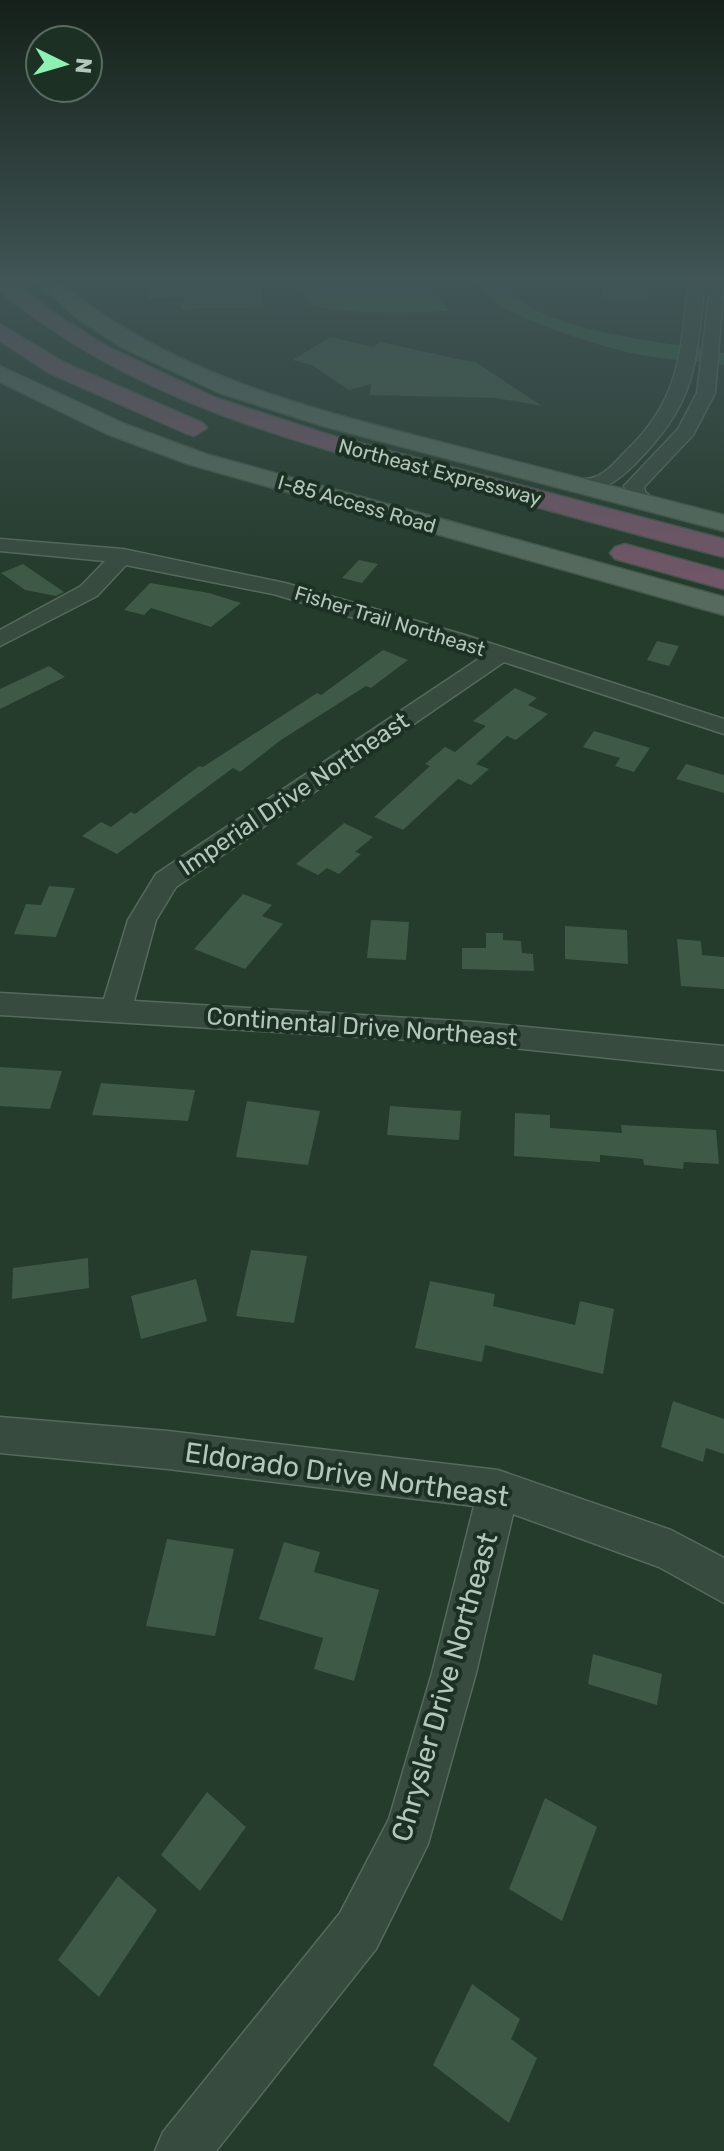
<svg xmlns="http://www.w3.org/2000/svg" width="724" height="2151" font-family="Rubik,sans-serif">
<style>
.water{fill:#365e43}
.building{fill:#3e5946}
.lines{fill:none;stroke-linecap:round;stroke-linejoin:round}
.minor-casing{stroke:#56695d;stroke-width:3}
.major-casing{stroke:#44574b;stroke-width:3}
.highway-casing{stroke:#43564a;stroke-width:3}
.minor{fill:#384b3f;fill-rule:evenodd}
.major{fill:#566b5d;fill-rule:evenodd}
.highway{fill:#715667;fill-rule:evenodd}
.labels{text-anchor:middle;stroke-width:8;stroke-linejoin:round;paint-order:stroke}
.far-street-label{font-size:20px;fill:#b4c7bb;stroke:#1d3024}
.street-label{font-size:24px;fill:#b4c7bb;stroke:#1d3024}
.near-street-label{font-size:28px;fill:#b4c7bb;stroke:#1d3024}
</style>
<rect width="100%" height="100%" fill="#253b2c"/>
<path class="water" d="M296 280H428L449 311C404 313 355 315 311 305Z
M475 280C511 280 514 302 544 314 599 337 665 342 724 353V365C692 361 658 359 627 352 595 344 484 312 475 280Z"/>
<path class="building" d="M260 280 264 307 180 309 185 298 147 299 148 281Z
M604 280H648L647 301 601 299Z
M330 337 374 347 380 342 477 363 542 406 496 398 370 395 371 384 349 390 312 365 293 360Z
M359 560 378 564 362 583 342 578Z
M23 564 64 592 56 596 25 590 1 573Z
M150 583 209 593 241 603 211 627 151 608 144 615 124 610Z
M657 641 679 646 669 666 647 660Z
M383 650 408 660 371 688 366 686 281 740 240 772 233 768 117 854 82 836 101 822 111 827 131 812 135 814 199 766 203 767 317 693 321 695Z
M49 666 65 677 0 709V689Z
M515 688 537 698 528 705 548 714 516 740 507 736 476 764 489 769 471 785 458 779 403 830 374 817 430 766 425 764 445 747 455 752 486 726 473 721Z
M594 731 650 748 634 772 615 766 620 758 583 747Z
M686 764 724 775V793L676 779Z
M344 823 373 837 355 852 361 854 339 874 327 868 318 875 296 864Z
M49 886 75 888 56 937 14 934 26 904 41 905Z
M243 894 272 905 262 916 283 924 245 969 194 949Z
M371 920 409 922 406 960 367 958Z
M565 926 627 930 628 964 565 959Z
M486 933H503V940L521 941 522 953 533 954 534 971 462 969V948H486Z
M677 939 701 941 702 955 724 957V989L681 986Z
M0 1067 62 1071 50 1109 0 1106Z
M101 1083 195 1090 188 1121 92 1115Z
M247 1101 320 1111 308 1165 236 1157Z
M390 1106 461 1111 459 1140 387 1135Z
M515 1113 550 1115V1128L622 1133 621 1125 716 1130 719 1164 684 1162 683 1169 644 1165 643 1159 600 1155V1162L514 1156Z
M251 1250 307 1256 294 1323 236 1316Z
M88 1258 89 1288 12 1299 13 1268Z
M196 1279 207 1321 141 1339 131 1296Z
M430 1281 495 1294 493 1306 575 1325 580 1301 614 1309 603 1374 485 1345 482 1362 415 1348Z
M673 1401 724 1419V1454L706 1448 703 1462 661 1447Z
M167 1539 234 1549 215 1636 146 1626Z
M284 1542 320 1552 314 1572 379 1590 354 1681 314 1669 323 1638 259 1619Z
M593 1654 662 1674 657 1705 588 1684Z
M207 1792 246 1827 200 1891 161 1855Z
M545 1798 597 1827 562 1921 509 1889Z
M118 1876 157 1910 99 1997 58 1960Z
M472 1984 520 2019 511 2039 537 2058 509 2123 433 2065Z"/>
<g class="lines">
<g class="minor-casing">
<path id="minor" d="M689 280H705C695 365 699 399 636 463 617 482 598 496 571 489L568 485 571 481C579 479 588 480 595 477 608 472 618 459 628 449 682 397 680 350 689 280Z
M711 280H724L715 393 693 435 644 487 645 492 660 504 650 510 628 499 624 486 678 429 697 393Z
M0 539 123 549 285 583 465 635 724 719V734L504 662 176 887 156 920 134 1001 474 1022 724 1046V1070L474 1044 0 1015V993L104 999 128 920 156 874 483 656 273 594 126 565 97 596 0 646V630L81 586 105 561 0 551Z
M0 1417 168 1431 498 1470 671 1530 724 1558V1603L659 1567 513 1514 476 1673 428 1844 376 1949 216 2151H155L163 2132 340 1913 389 1819 432 1673 474 1506 168 1469 0 1453Z"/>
</g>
<g class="major-casing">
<path id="major" d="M34 280H56C173 376 305 407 448 444 540 467 632 491 724 515V531L323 426 220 393 123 348 78 319Z
M0 366 125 424 206 454 724 597V615L188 464 107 434 0 382Z"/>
</g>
<g class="highway-casing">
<path id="highway" d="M0 280H13L55 314 106 346 216 398 333 436 724 539V557C636 535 548 510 460 486 296 443 133 401 0 291Z
M0 324 65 363 203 423 207 428 194 436 185 433 49 373 0 341Z
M625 544 724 571V589L615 559 610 553 615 547Z"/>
</g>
<use href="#minor" class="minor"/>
<use href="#major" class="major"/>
<use href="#highway" class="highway"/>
</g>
<linearGradient id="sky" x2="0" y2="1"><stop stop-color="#142018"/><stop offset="0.48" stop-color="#405556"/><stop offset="1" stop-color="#405556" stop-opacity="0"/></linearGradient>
<rect width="724" height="581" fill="url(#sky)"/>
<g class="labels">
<g class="far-street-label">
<text transform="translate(440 472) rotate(15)" y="7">Northeast Expressway</text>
<text transform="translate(357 504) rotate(16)" y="7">I-85 Access Road</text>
<text transform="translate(390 621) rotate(17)" y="7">Fisher Trail Northeast</text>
</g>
<g class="street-label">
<text transform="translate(294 794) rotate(-34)" y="8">Imperial Drive Northeast</text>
<text transform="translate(362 1027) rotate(4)" y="8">Continental Drive Northeast</text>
</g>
<g class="near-street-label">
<text transform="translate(347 1474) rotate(8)" y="10">Eldorado Drive Northeast</text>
<text transform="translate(444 1687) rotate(-74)" y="10">Chrysler Drive Northeast</text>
</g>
</g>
<g transform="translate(64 64) rotate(95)"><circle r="38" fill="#1d3024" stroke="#596c60" stroke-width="2"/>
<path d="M0-6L14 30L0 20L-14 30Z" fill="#8ef1b1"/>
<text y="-12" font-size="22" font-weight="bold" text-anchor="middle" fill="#b4c7bb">N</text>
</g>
</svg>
